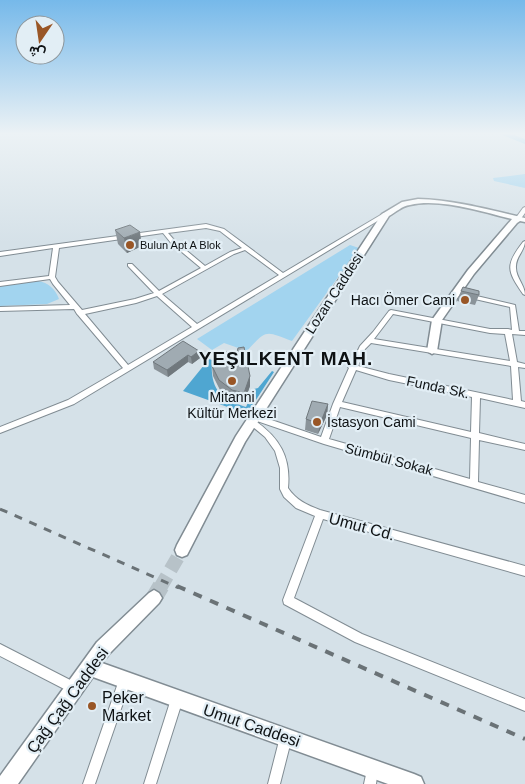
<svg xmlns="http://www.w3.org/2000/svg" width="525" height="784" font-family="Arial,Vazirmatn,sans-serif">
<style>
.green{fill:#a2d4ef}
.forest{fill:#4fa6d1}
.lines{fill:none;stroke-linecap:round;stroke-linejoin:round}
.river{fill:#6bc1ee;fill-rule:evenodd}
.secondary-tunnel-far1{stroke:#b7c2c8;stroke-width:14;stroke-dasharray:14 7;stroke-linecap:butt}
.secondary-tunnel{stroke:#b7c2c8;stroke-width:17;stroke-dasharray:17 9;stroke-linecap:butt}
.street-casing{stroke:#818c93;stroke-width:2}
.secondary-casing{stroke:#818c93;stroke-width:3}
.street{fill:#fff;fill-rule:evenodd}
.secondary{fill:#fff;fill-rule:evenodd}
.rail-far1{stroke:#6a7276;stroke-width:3;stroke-dasharray:8 8;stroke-linecap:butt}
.rail{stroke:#6a7276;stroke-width:4;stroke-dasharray:9 9;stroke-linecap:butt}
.wall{fill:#8a9399}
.shaded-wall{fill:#70787d}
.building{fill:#a0abb2;stroke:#70787d}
.poi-dot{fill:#995626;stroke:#e2eef5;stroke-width:2}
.labels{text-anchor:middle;stroke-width:4.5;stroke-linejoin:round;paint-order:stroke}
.far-poi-label{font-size:11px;fill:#0e1214;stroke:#e2eef5;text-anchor:start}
.street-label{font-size:14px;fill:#0e1214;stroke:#e2eef5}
.poi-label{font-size:14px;fill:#0e1214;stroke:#e2eef5;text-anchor:end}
.near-street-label{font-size:16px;fill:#0e1214;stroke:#e2eef5}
.near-poi-label{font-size:16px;fill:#0e1214;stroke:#e2eef5;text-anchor:start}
.district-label{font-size:19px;font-weight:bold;letter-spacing:1px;fill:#0e1214;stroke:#e2eef5}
</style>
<rect width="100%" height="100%" fill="#d5e1e8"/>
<path class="green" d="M525 174V188L494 181 493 178Z
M350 245 359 248 292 341C265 331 267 329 247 351L224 343 212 350 197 339Z
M38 281C48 282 56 290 59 299L47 304 0 306V286Z"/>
<path class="forest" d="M209 359 212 360C210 388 219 399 246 407L254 389 258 388 272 371 274 372 247 414 183 391Z"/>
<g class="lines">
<path class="river" d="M497 133H508L525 139V144Z"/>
<path class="secondary-tunnel-far1" d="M160 588 182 550"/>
<path class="secondary-tunnel" d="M154 598 161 586"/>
<g class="street-casing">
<path id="street" d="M525 207V213L520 220H516L515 219 523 208Z
M384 213 389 214 74 404 0 433V427L68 400 123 368 78 315 77 314 74 309 0 311V307L70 305 53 284 50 279 0 286V282L49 276 53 248 0 256V252L206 224 224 229 283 273ZM206 228 220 231 242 248 230 252 205 266 175 241 168 233ZM163 233 171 243 201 268 159 291 132 264H128V266L154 293 135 299 82 310 58 282 55 277 59 248ZM245 250 279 275 197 324 162 294 234 254ZM157 296 192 327 128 365 85 314 136 303Z
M525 241C525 251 515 257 516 268 516 278 525 285 525 295L523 294C507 271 505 265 523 242Z
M468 294 515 305 519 331H525V335L512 334 517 362 525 364V368L518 367 521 401 525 402V408L480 398 479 433 525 444V450L479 440 478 482 525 495V503L324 444 254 420C280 438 291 457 288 488 296 500 307 505 320 510L525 566V576L323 519 294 598 362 634 525 699V711L355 642 284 604 283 600 315 516 296 508 284 497 280 489V468L275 451 265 437 247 422 248 420 251 419 250 417 251 415 254 414 321 437 333 404 349 368 348 367 351 365 360 346 373 332 389 311 391 310 490 329H508L512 330 510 307 466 297 465 296ZM393 314 490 333 505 334 510 361 374 339ZM371 343 511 366 513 400 389 374 358 366 365 349ZM356 370 389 380 472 397 471 432 342 402ZM340 407 471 438 470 479 329 439Z
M0 644 78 684 80 688 78 692 74 694 70 692 0 656Z
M125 674 129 676 131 680 95 784H83L119 680 121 676Z
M177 693 181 695 183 699 156 784H144L171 699 173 695Z
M286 731 290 733 292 737 280 784H268L280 737 282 733Z
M372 763 376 765 378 769 376 784H364L368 765Z"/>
</g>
<g class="secondary-casing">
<path id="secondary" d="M418 199C455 200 490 210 525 218V222L520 221 517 223 474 274 442 320 437 351 432 354 427 351 432 320 468 270 512 219C482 212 440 198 410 205 402 206 396 212 389 216L245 442 187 555 182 557 177 555 175 550 177 545 236 436 382 214 402 202Z
M154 590 159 593 162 598 159 603 109 654 102 663 414 774 421 777 424 784H388L93 677 18 784H0V776L97 642 149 593Z"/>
</g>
<use href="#street" class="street"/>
<use href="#secondary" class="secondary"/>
<path class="rail-far1" d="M0 509 179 588"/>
<path class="rail" d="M177 586 525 739"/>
</g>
<path class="wall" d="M115 230 142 246 127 253 118 244Z
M461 291 479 295 475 305 457 301Z
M199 351 200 358 192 364 188 362 168 377 154 369 153 362Z
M212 366 250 376V386L244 403 233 400 220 390 213 376Z
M328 404 327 415 318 434 305 430 306 419Z"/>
<path class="shaded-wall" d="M140 232 142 246 127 253 124 238Z
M199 351 200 358 192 364 191 357Z
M188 355V362L168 377 167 370Z
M250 376V386L244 403V393Z
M328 404 327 415 318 434 320 424Z"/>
<path class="building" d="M130 225 140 232 124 238 115 230Z
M463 287 479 291V295L461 291Z
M183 341 199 351 191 357 188 355 167 370 153 362Z
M244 347 250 376 244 393 232 390 219 380 212 366 213 352H237L238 348Z
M312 401 328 404 320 424 306 419Z"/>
<linearGradient id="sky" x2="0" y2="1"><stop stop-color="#76b9ea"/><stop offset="0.55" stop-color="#ecf2f5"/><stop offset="1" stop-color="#ecf2f5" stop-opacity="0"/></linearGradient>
<rect width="525" height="243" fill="url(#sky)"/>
<g class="poi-dot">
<circle cx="130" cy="245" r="5"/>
<circle cx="465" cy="300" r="5"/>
<circle cx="232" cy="381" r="5"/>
<circle cx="317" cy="422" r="5"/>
<circle cx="92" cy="706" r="5"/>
</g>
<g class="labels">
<g class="far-poi-label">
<text x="140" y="249">Bulun Apt A Blok</text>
</g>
<g class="street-label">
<text transform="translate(334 293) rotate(-57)" y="5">Lozan Caddesi</text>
<text transform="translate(438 387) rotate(12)" y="5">Funda Sk.</text>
<text transform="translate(389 459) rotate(15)" y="5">Sümbül Sokak</text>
</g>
<g class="poi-label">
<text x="455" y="305">Hacı Ömer Cami</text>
<text x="232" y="402" text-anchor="middle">Mitanni<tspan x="232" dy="16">Kültür Merkezi</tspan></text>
<text x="327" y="427" text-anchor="start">İstasyon Cami</text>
</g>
<g class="near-street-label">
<text transform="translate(362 526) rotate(15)" y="6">Umut Cd.</text>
<text transform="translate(67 700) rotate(-54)" y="6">Çağ Çağ Caddesi</text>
<text transform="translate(252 725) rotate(19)" y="6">Umut Caddesi</text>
</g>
<g class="near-poi-label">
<text x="102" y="703">Peker<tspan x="102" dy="18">Market</tspan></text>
</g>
<g class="district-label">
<text x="286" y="365">YEŞILKENT MAH.</text>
</g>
</g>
<g transform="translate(40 40) rotate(193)"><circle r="24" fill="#e2eef5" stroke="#8d969b"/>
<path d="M0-4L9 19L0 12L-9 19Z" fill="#995626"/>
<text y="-8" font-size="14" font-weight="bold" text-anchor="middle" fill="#0e1214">ش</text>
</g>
</svg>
